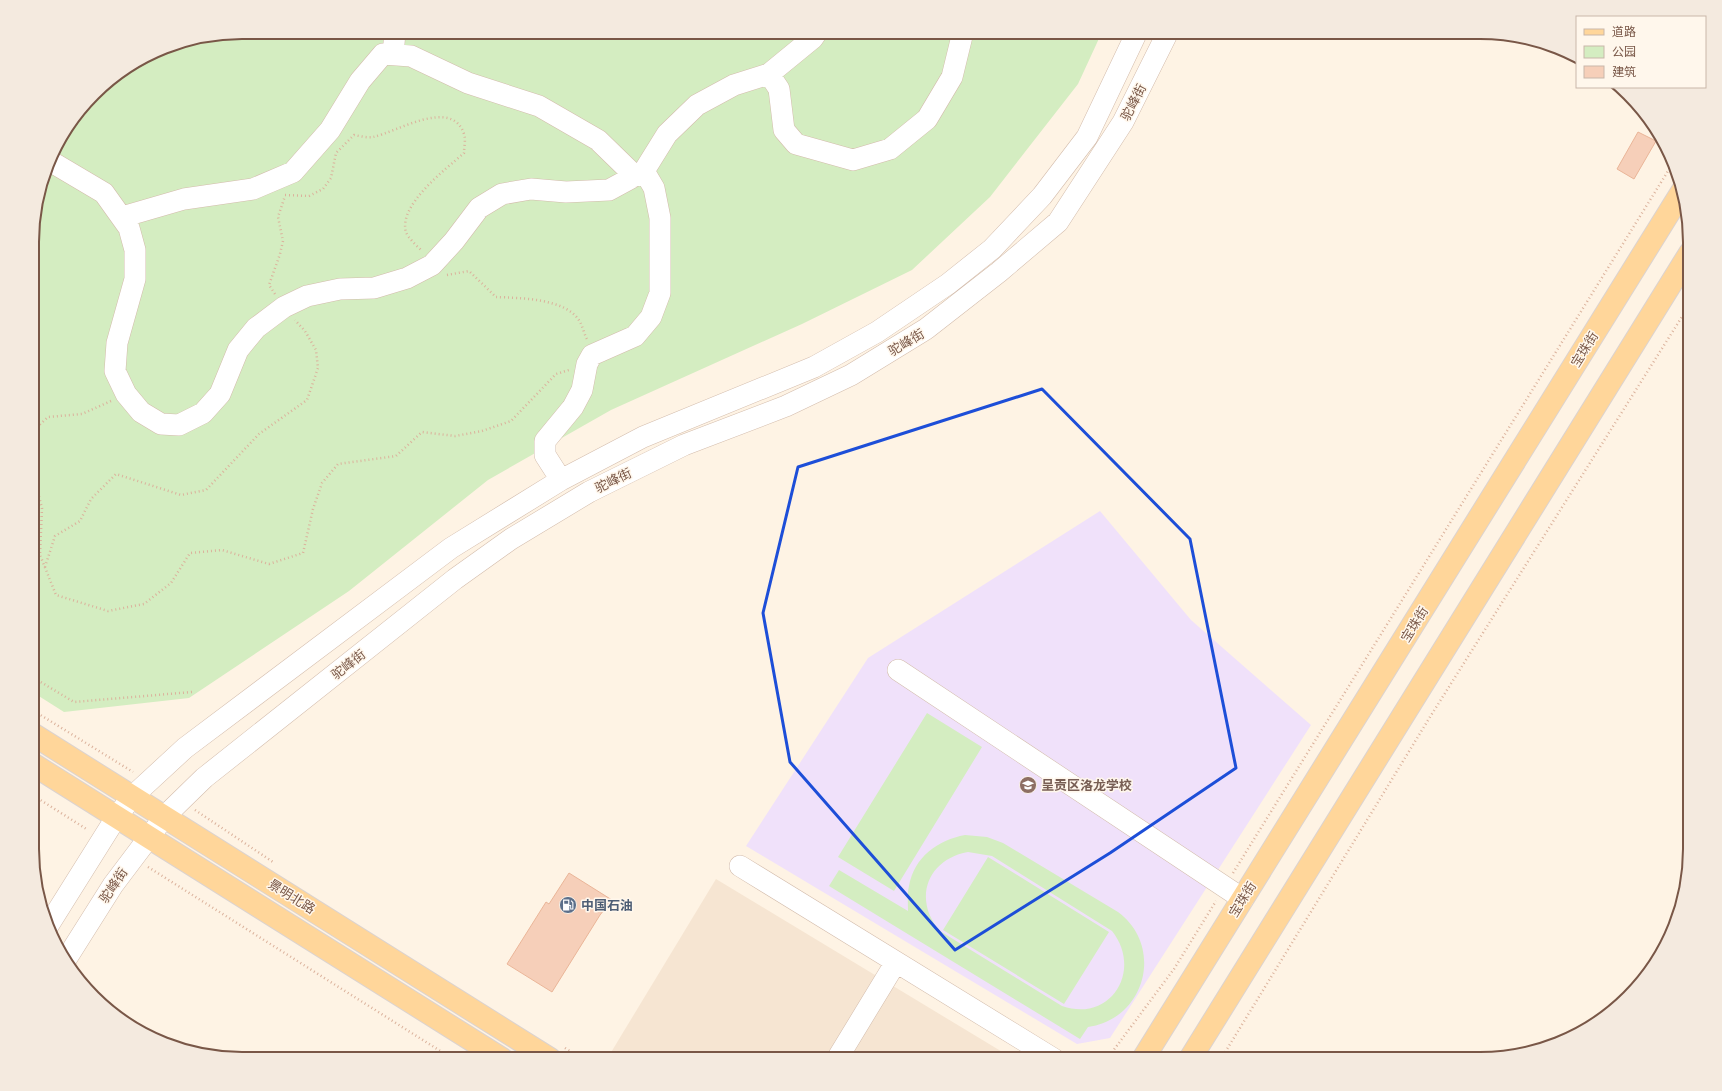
<svg xmlns="http://www.w3.org/2000/svg" width="1722" height="1091" font-family="Cabin,'Noto Sans SC',sans-serif">
<style>
.residential{fill:#f6e5d2}
.education{fill:#f0e1fa}
.green{fill:#d4edc1;fill-rule:evenodd}
.building{fill:#f6cfb9;stroke:#eab598}
.lines{fill:none;stroke-linecap:round;stroke-linejoin:round}
.minor-casing{stroke:#d3bcac;stroke-width:22}
.major-casing{stroke:#dcd3cf;stroke-width:24}
.path{stroke:#dbb29c;stroke-width:2.5;stroke-dasharray:1 3;stroke-linecap:butt}
.minor{stroke:#fff;stroke-width:21}
.major{stroke:#ffd69a;stroke-width:22}
.marked{fill:none;stroke:#1d4ed8;stroke-width:3;stroke-linejoin:round}
.labels{text-anchor:middle;stroke-width:3;stroke-linejoin:round;paint-order:stroke}
.street-label{font-size:13px;fill:#795747;stroke:#fff7ec}
.education-label{font-size:13px;font-weight:bold;fill:#785e54;stroke:#fff7ec;text-anchor:start}
.service-label{font-size:13px;font-weight:bold;fill:#4e5e75;stroke:#fff7ec;text-anchor:start}
.rim{fill:none;stroke:#795747;stroke-width:2}
</style>
<rect width="100%" height="100%" fill="#fef3e4"/>
<path class="residential" d="M716 879 1014 1059H607Z"/>
<path class="education" d="M1100 511 1191 620 1311 725 1110 1038 1077 1044 746 846 868 658Z"/>
<path class="green" d="M242 32H1102L1078 84 990 197 912 270 802 324 611 410 488 480 349 591 189 698 64 712 34 693V214L54 149 103 84 162 48Z
M927 713 982 747 894 891 838 857Z
M965 835 987 837 1003 843 1118 912C1165 947 1145 1019 1088 1027L1080 1039 829 886 839 870 908 911C908 903 907 894 909 886 914 857 938 840 965 835ZM968 852 992 856 1112 931C1143 970 1111 1023 1062 1006L940 931C912 899 928 859 968 852Z
M988 857 1109 932 1064 1004 943 930Z"/>
<path class="building" d="M1638 132 1656 141 1634 179 1617 169Z
M569 873 612 900 600 915 552 992 507 964 546 902 549 904Z"/>
<g class="lines">
<g class="minor-casing">
<path id="minor" d="M393 55 395 32
M769 74 779 89 784 130 796 144 853 160 890 149 927 119 952 77 963 32
M50 161 104 193 129 228 135 250V279L117 343 115 371 126 394 141 412 161 424 179 425 203 413 220 394 238 350 256 328 284 307 307 296 340 289 374 288 407 278 432 265 454 241 479 208 502 194 531 189 566 192 609 190 644 171
M122 217 184 199 253 189 293 172 330 130 360 81 383 54 411 56 468 83 539 106 598 140 635 176
M561 480 545 455V441L573 407 582 390 587 364 592 355 635 336 651 317 660 293V218L654 188 644 171 667 134 697 105 734 85 769 74 813 38 817 32
M898 670 1243 899
M740 866 1054 1059
M48 926 117 816 133 796 185 748 451 548 561 480 643 437 814 367 877 332 948 284 992 249 1042 196 1087 137 1137 32
M65 961 113 885 165 816 204 778 455 579 511 539 589 492 684 445 786 406 851 375 926 329 999 272 1058 222 1123 122 1168 32
M837 1059 896 962"/>
</g>
<g class="major-casing">
<path id="major" d="M34 735 550 1059
M34 765 502 1059
M1143 1059 1683 190
M1190 1059 1690 253"/>
</g>
<path class="path" d="M285 195 309 196 323 189 331 178 336 153 354 135C360 136 367 138 373 137 397 132 452 97 464 134 466 140 464 147 464 153 446 169 398 205 406 232 408 238 417 246 422 251
M447 275 469 271 496 297C519 298 567 298 580 322 583 327 584 334 587 339
M275 294 269 285 280 254 283 241 278 217 285 196
M34 430 48 417 82 414 111 401
M34 477 42 508 40 555 56 595 108 611 144 604 171 583 190 553 222 550 269 564 303 553 313 509 322 483 338 464 396 456 422 432 455 436 482 431 511 421 556 374 569 370
M45 567 55 536 80 521 91 499 116 474 181 495 206 490 259 434 307 400 318 368 316 350 305 331 295 320
M34 678 74 702 192 692
M34 711 133 772
M34 796 88 830
M195 810 273 862
M148 867 453 1059
M1233 873 1673 163
M565 1048 582 1059
M1107 1059 1174 969 1216 901
M1221 1059 1430 717 1690 304"/>
<use href="#minor" class="minor"/>
<use href="#major" class="major"/>
</g>
<path class="marked" d="M1042 389 1190 539 1236 768 1110 853 955 950 790 762 763 613 798 467Z"/>
<defs>
<g id="school-disc" transform="scale(0.9)"><circle r="9.5" fill="#8d6e63" stroke="#fff7ec"/><path d="M0-5L7-2L0 1L-7-2ZM-4 1L0 2.5L4 1V4Q0 6-4 4Z" fill="#fff"/></g>
<g id="fuel-disc" transform="scale(0.9)"><circle r="9.5" fill="#5c6f8a" stroke="#fff7ec"/><path d="M-5.5-6h7V0h2V4h1.3V-2.5L3-4.5l.8-.8L6-3V5H2.5V1h-1V6h-7ZM-4.2-4.7v3.2H.2V-4.7Z" fill="#fff"/></g>
</defs>
<g fill-rule="evenodd">
<use href="#school-disc" x="1028" y="785"/>
<use href="#fuel-disc" x="568" y="905"/>
</g>
<g class="labels">
<g class="street-label">
<text transform="translate(1133 102) rotate(-63)" y="5">驼峰街</text>
<text transform="translate(906 342) rotate(-31)" y="5">驼峰街</text>
<text transform="translate(1584 349) rotate(-58)" y="5">宝珠街</text>
<text transform="translate(613 480) rotate(-26)" y="5">驼峰街</text>
<text transform="translate(1414 624) rotate(-58)" y="5">宝珠街</text>
<text transform="translate(348 664) rotate(-38)" y="5">驼峰街</text>
<text transform="translate(113 885) rotate(-56)" y="5">驼峰街</text>
<text transform="translate(292 896) rotate(32)" y="5">景明北路</text>
<text transform="translate(1242 899) rotate(-58)" y="5">宝珠街</text>
</g>
<g class="education-label">
<text x="1041" y="790">呈贡区洛龙学校</text>
</g>
<g class="service-label">
<text x="581" y="910">中国石油</text>
</g>
</g>
<path d="M0 0H1722V1091H0ZM242 39H1480A203 203 0 0 1 1683 242V849A203 203 0 0 1 1480 1052H242A203 203 0 0 1 39 849V242A203 203 0 0 1 242 39Z" fill="#f4eadf" fill-rule="evenodd"/>
<path class="rim" d="M242 39H1480A203 203 0 0 1 1683 242V849A203 203 0 0 1 1480 1052H242A203 203 0 0 1 39 849V242A203 203 0 0 1 242 39Z"/>
<rect x="1576" y="16" width="130" height="72" fill="#fff7ec" stroke="#c9b7aa"/>
<rect x="1584" y="29" width="20" height="6" fill="#ffd69a" stroke="#c9b7aa"/>
<text x="1612" y="36" font-size="12" fill="#795747">道路</text>
<rect x="1584" y="46" width="20" height="12" fill="#d4edc1" stroke="#c9b7aa"/>
<text x="1612" y="56" font-size="12" fill="#795747">公园</text>
<rect x="1584" y="66" width="20" height="12" fill="#f6cfb9" stroke="#c9b7aa"/>
<text x="1612" y="76" font-size="12" fill="#795747">建筑</text>
</svg>
